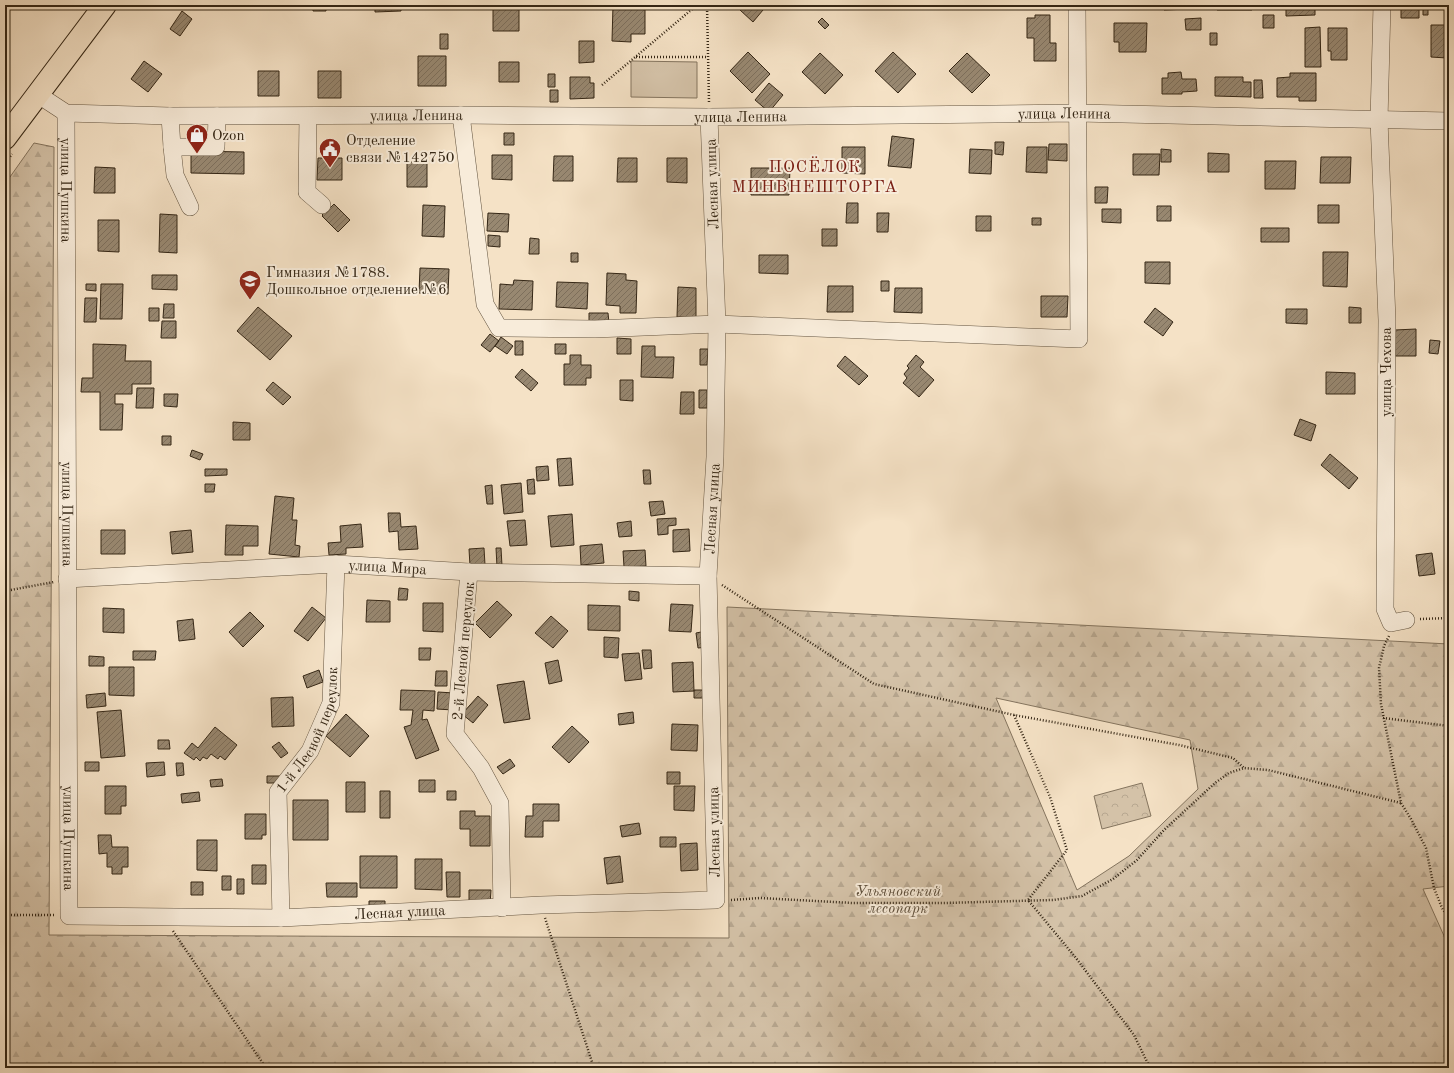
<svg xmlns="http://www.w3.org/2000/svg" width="1454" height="1073" font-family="'Old Standard TT',serif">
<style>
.forest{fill:url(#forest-firs);stroke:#84745e;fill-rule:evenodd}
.park{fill:url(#park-crowns);stroke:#84745e}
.pitch{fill:#d4c2a8;stroke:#84745e}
.building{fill:url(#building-hatch);stroke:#342615}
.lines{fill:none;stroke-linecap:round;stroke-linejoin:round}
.minor-casing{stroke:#645541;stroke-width:18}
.major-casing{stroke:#342615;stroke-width:24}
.path{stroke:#342615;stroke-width:2.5;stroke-dasharray:1 2;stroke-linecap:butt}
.minor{stroke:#f8ecda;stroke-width:17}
.major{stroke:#f5e2c6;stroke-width:22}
.labels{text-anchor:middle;stroke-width:4;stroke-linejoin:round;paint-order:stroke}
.street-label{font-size:15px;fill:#342615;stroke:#f8ecda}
.poi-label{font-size:15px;fill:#342615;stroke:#f8ecda;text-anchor:start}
.park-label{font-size:15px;font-style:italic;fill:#5c4d3a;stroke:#f8ecda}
.quarter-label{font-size:17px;letter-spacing:1px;fill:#7a1f14;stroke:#f8ecda}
</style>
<defs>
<pattern id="forest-firs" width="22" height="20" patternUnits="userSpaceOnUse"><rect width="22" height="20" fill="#d4c2a8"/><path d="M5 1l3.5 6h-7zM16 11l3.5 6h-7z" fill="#b7a790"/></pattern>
<pattern id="park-crowns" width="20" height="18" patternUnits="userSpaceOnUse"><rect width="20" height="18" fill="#d4c2a8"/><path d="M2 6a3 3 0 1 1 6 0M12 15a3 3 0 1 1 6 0" fill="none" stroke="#b7a790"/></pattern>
<pattern id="building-hatch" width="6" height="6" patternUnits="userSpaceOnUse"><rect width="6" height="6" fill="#988871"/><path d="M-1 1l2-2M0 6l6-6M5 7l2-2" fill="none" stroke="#7d6f5c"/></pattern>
</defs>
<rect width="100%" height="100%" fill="#f5e2c6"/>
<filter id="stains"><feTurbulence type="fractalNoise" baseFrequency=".005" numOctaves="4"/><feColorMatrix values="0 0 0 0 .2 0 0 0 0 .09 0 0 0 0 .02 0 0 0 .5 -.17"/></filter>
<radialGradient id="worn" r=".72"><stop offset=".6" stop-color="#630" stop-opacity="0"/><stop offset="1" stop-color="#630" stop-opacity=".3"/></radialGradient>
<path class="forest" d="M34 143 54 147 49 935 729 938 727 607 1449 644V886L1423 889 1449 947V1068H5V184ZM996 698 1190 740 1198 789 1129 856 1077 890Z"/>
<path class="park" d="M1142 783 1151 816 1102 829 1094 796Z"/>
<path class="pitch" d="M631 61 697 62V98L631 97Z"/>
<path class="building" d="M313 5H326V11H313Z
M340 5H361V8H340Z
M375 5H401V11L375 12Z
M613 5H642V7H645V34H631V42L612 41Z
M745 5H758L763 10 753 22 740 10Z
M1164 5H1190V9L1164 10Z
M1217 5H1233V10H1217Z
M1233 5H1252V10H1233Z
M1286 5H1315V15L1286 16Z
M1401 5H1419V18H1401Z
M1423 5H1428V15H1423Z
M519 6V31H493V7Z
M182 11 192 19 180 36 170 29Z
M1035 15H1050V43H1056V61H1034V38H1027V18H1035Z
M1263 15H1274V28H1263Z
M822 18 829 25 825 29 818 22Z
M1201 18V30H1186L1185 19Z
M1114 23H1147L1146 52H1119V42H1114Z
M1431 25H1449V48L1447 49V58L1431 57Z
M1320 27 1321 67H1305V28Z
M1328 28H1347V60H1331V51H1328Z
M1210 33H1217V45H1210Z
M440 34H448V49H440Z
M579 41H594V62L579 63Z
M748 52 770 74 752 93 730 71Z
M893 52 916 74 898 93 875 71Z
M820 53 843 75 825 94 802 72Z
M967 53 990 75 972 93 949 71Z
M418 56H446V86H418Z
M144 61 162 74 148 92 131 79Z
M499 62H519V82H499Z
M258 71H279V96H258Z
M318 71H341V98H318Z
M1181 72 1182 79H1196L1197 91 1182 92V94H1162V78H1168V73Z
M1290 73H1316V101H1299V97H1277V78L1290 77Z
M548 74H555V87H548Z
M570 77H590V83H594V98L570 99Z
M1215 77H1243V82H1251V97L1215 96Z
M1254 80H1262L1263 98H1254Z
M769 83 783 95 769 112 755 100Z
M550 90H558V102H550Z
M504 133H514V145H504Z
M892 136 914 139 911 168 888 166Z
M995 142H1004L1003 155 995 154Z
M1049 144H1067V161L1048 160Z
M842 147H865V174L842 173Z
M1027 147H1047V173L1026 172Z
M970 149 992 150 991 174 969 173Z
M1161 149 1171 150V162H1161Z
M191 151 244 152V174L191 173Z
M1208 153 1229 154V172H1208Z
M1133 154H1160L1159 175H1133Z
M492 155H512V180L492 179Z
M554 156H573V181H553Z
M1321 157H1351L1350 183H1320Z
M318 158H342V180H317Z
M618 158H637V182H617Z
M667 158H687V183L667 182Z
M1265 161H1296L1295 189H1265Z
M407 162H427V187H407Z
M95 167 115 168V193H94Z
M751 168H790L789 195H751Z
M1095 187H1108L1107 203H1095Z
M847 203H858V223H846Z
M334 204 350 220 338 232 322 216 323 215 321 213 329 209Z
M423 205 445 206 444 237 422 236Z
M1318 205H1339V223H1318Z
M1157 206H1171V221H1157Z
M1102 209H1121V223L1102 222Z
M488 213 509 214 508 232 487 231Z
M877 213H889L888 232H877Z
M160 214 177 215V253L159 252Z
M976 216H991V231H976Z
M1032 218H1041V225H1032Z
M98 220H119V252L98 251Z
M1261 228H1289V242H1261Z
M822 229H837V246H822Z
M488 235 500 236V247L488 246Z
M530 238 539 239V254H529Z
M1323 252H1348L1347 287 1323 286Z
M571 253H578V262H571Z
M759 255H788V274L759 273Z
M1145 262H1170V284L1145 283Z
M420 268 449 269 448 294 419 293Z
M607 273 626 274V280L637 281 636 313H620V306L606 305Z
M152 275H177V290L152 289Z
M514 280 533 281 532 310 499 309 500 284 513 285Z
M881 281H889V291H881Z
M557 282 588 283 587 309 556 307Z
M86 284H96V291L86 290Z
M101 284H123L122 319H100Z
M828 286H853V312H827Z
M678 287 696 288V318L677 317Z
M895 288H922V313L894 312Z
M1041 296H1068L1067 317H1041Z
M85 298H97L96 322H84Z
M164 304H174V318H163Z
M258 307 292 336 270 360 237 331Z
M1349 307 1361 308V323H1349Z
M149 308H159V321H149Z
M1155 308 1173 322 1163 336 1144 322Z
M1286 309H1307V324L1286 323Z
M589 313H608L609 323 589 324Z
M162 321H176V338H161Z
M1416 329V356H1395V330Z
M490 334 499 341 490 352 481 345Z
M501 337 513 346 507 354 495 346Z
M617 338 631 339V354H617Z
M1430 340 1440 341 1438 354 1429 353Z
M515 341H523V355H515Z
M93 344 126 345 125 361H151V384H132V394H115V404H123L122 430H100V392H81L82 378H93Z
M555 344H566V354H555Z
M642 346H655V357H674L673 378 641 377Z
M700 349H708L707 365H700Z
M570 355H581V365H591V378H586V385H564V364H570Z
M916 355 924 362 920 367 934 380 919 397 903 383 907 378 904 374 909 368 907 366Z
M845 356 868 376 859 385 837 366Z
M522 369 538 383 531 391 515 377Z
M1326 372 1355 373V394H1326Z
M620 380H633V401L620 400Z
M273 382 291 397 283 405 266 390Z
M137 388H154L153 408H136Z
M699 390H707V408H699Z
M681 392H694V414H680Z
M164 394H178L177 407 164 406Z
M1300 419 1316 425 1311 441 1294 435Z
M233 422 250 423V440H233Z
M162 436H171V445H162Z
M192 450 203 454 200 460 190 456Z
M1330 454 1358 478 1349 489 1321 465Z
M571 458 573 485 559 486 557 459Z
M548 466 549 480 537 481 536 467Z
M205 469H227V475L205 476Z
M643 470H650L651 484H644Z
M534 479 535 494H528L527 480Z
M521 483 523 512 504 514 501 485Z
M205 484H215L214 492H205Z
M492 485 493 504H487L485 486Z
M275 496 294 498 292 520H297L295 545 300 546 299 557 269 554Z
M663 501 665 514 651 516 649 502Z
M388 513H400L401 527 416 526 418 549 399 550 398 531 389 532Z
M572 514 574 545 551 547 548 516Z
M676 518V525L668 526V534L658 535 657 519Z
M525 520 527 545 510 546 507 521Z
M631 521 632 536 619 537 617 523Z
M361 524 363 547 346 548V554L329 555 328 543 341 542 340 526Z
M226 525 258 526V546H243V555H225Z
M689 529 690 551 673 552V530Z
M101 530H125V554H101Z
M191 530 193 552 172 554 170 532Z
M602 544 604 563 581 565 580 546Z
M484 548 485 565 470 566 469 549Z
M496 548H501L502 566 497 567Z
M645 550 646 566 624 567 623 551Z
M1432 553 1435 574 1419 576 1416 555Z
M399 588 408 589 407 600H398Z
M629 591 639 592V601L629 600Z
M367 600 390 601V622H366Z
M497 601 512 615 490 638 475 623Z
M423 603H443V632L423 631Z
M671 604 693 605 691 632 669 631Z
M588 605 620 606V631L588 630Z
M312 607 326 618 308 641 294 631Z
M103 608 124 609V633L103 632Z
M250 612 264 626 243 647 229 632Z
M551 616 568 631 553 648 535 633Z
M193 619 195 639 179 641 177 621Z
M706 631 708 647 698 648 696 633Z
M604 637 619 638 618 658 604 657Z
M419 648H431L430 660H419Z
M642 650H651L652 668 644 669Z
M133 651H156L155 660H133Z
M639 653 642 679 625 681 622 654Z
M89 656 104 657V666H89Z
M558 660 562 681 549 684 545 663Z
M693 662 694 691 673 692 672 663Z
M109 667H134V696L109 695Z
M319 670 323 682 307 688 303 676Z
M436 671H447V686H435Z
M524 681 530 719 504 723 497 685Z
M401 690 435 691 434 711 423 710 422 720 427 719 439 750 416 759 404 727 411 725 413 710H400Z
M694 690H707L706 698H694Z
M438 692 454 693 453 710 437 709Z
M105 693 106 706 87 708 86 695Z
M478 696 488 705 473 723 462 714Z
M293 697 294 726 272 727 271 698Z
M121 710 125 756 101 758 97 712Z
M633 712 634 723 619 725 618 714Z
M346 714 369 736 350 757 326 736Z
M672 724 698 725 697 751 671 750Z
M572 726 589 742 569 763 552 747Z
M215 727 237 745 225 760 220 756 218 759 211 754 207 759 203 757 200 761 196 757 194 760 184 753 192 743 198 748Z
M158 740H169L170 749H158Z
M279 742 288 753 281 758 272 747Z
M510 759 515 766 503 774 497 767Z
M85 762H99V771H85Z
M164 762 165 775 147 777 146 763Z
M176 763H183L184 775 177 776Z
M667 772H680V784H667Z
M267 776H280V783H267Z
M222 779 223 786 211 787 210 780Z
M419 780H435V792H419Z
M346 782H365V812H346Z
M105 786H126V806H121V814H105Z
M674 786H695L694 811 674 810Z
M380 791H390V818H380Z
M447 791H456V800H447Z
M199 792 200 801 182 803 181 794Z
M293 800H328V840H293Z
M533 804H559V821H543V837H525L526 816H533Z
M460 811H475V816H490V846H470V829H460Z
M245 814H266V835H262V839H245Z
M639 823 641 834 622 837 620 826Z
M98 835H111L112 847H128V867H122V874H112V867H107V853L99 854Z
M660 837H676V847H660Z
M197 840H217V871L197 870Z
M697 843 698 870 681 871 680 844Z
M360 856H397V888H360Z
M620 856 623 882 607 884 604 858Z
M415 859H442V890L415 889Z
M252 865H266V884H252Z
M446 872H460V897H447Z
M222 876H231V890H222Z
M237 879H244V894H237Z
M191 882H203V895H191Z
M326 883H357V897H327Z
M469 890H491L490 905H469Z
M369 901H385V910H369Z"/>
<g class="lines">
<g class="minor-casing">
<g id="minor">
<path d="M1382 5 1379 120 1387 320 1385 609 1391 623 1406 620"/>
<path id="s1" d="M37 94 66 113 170 116 461 115 709 117 1077 113 1449 121"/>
<path id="s2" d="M66 113 69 916 281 918 541 905 716 900 708 576 715 457 717 324 709 117"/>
<path d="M461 115 485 304 499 328 595 329 717 324 1079 339 1077 5"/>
<path d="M170 116 172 147 175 175 190 207"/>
<path d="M308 116 307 192 322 205"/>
<path d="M172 147H216L217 116"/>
<path d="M469 572 455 734 481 768 500 803 502 908"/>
<path id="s3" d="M67 579 336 564 469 572 708 576"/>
<path id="s4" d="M281 918 278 792 310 751 331 703 336 564"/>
</g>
</g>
<g class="major-casing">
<path id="major" d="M5 138 105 5"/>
</g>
<path class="path" d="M707 5 709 102
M636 57H707
M602 85 697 5
M5 164 12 154
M722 585 874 684 1014 715 1179 745 1233 758 1244 768
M5 591 54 582
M1420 619 1449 618
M1389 636 1384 646 1379 668 1381 704 1401 803 1411 819 1426 848 1434 888 1442 908 1449 919
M1014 715 1050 797 1067 850 1028 900 1076 958 1134 1035 1150 1068
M1383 718 1449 726
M731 900 760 898 853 903H945L1053 900 1082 896 1113 879 1137 860 1164 830 1215 783 1229 773 1244 768 1268 770 1401 803
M5 915H55
M545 918 594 1068
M173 931 266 1068"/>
<use href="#minor" class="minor"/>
<use href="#major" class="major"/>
</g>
<defs>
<g id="shop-pin" transform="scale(1.15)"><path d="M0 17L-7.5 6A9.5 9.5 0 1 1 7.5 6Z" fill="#8f2418" stroke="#f8ecda"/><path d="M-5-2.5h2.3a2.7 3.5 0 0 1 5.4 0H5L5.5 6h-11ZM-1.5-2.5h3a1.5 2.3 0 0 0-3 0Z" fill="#fff"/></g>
<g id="civic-pin" transform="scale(1.15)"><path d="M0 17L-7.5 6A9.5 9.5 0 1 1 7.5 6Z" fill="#8f2418" stroke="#f8ecda"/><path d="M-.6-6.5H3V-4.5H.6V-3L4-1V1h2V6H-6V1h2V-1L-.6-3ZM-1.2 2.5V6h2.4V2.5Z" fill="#fff"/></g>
<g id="school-pin" transform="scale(1.15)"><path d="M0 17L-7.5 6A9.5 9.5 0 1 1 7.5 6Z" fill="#8f2418" stroke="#f8ecda"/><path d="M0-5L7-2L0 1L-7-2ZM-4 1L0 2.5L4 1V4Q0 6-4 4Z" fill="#fff"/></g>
</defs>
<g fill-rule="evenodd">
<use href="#shop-pin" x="197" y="135"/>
<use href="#civic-pin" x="330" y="149"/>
<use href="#school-pin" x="250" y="281"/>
</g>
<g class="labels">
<g class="street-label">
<text dy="5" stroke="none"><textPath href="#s1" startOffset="1033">улица Ленина</textPath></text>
<text dy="5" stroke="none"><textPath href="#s1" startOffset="385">улица Ленина</textPath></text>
<text dy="5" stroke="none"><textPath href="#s1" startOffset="709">улица Ленина</textPath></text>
<text transform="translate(712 184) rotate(-92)" y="5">Лесная улица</text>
<text dy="5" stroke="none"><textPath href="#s2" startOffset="77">улица Пушкина</textPath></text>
<text transform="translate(1386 372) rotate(-90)" y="5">улица Чехова</text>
<text dy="5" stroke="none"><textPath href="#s2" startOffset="1842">Лесная улица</textPath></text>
<text dy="5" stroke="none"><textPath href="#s2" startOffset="401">улица Пушкина</textPath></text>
<text dy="5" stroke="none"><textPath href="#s3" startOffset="321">улица Мира</textPath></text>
<text transform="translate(463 651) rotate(-85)" y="5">2-й Лесной переулок</text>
<text dy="5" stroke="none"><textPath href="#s4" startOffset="197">1-й Лесной переулок</textPath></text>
<text transform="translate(714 832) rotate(-91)" y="5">Лесная улица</text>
<text dy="5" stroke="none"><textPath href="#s2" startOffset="725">улица Пушкина</textPath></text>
<text dy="5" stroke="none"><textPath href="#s2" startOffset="1134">Лесная улица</textPath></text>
</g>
<g class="poi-label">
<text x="212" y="140">Ozon</text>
<text x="346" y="145">Отделение<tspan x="346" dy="17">связи №142750</tspan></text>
<text x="266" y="277">Гимназия №1788.<tspan x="266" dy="17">Дошкольное отделение №6</tspan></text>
</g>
<g class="park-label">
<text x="898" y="896">Ульяновский<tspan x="898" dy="17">лесопарк</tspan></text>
</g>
<g class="quarter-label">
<text x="815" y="172">ПОСЁЛОК<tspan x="815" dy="20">МИНВНЕШТОРГА</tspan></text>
</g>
</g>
<rect width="1454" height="1073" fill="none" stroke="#f5e2c6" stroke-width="20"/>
<rect x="6" y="6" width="1442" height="1061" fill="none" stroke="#342615" stroke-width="2"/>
<rect x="10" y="10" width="1434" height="1053" fill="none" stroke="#342615"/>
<rect width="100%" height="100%" filter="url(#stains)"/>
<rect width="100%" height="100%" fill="url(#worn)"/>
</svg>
